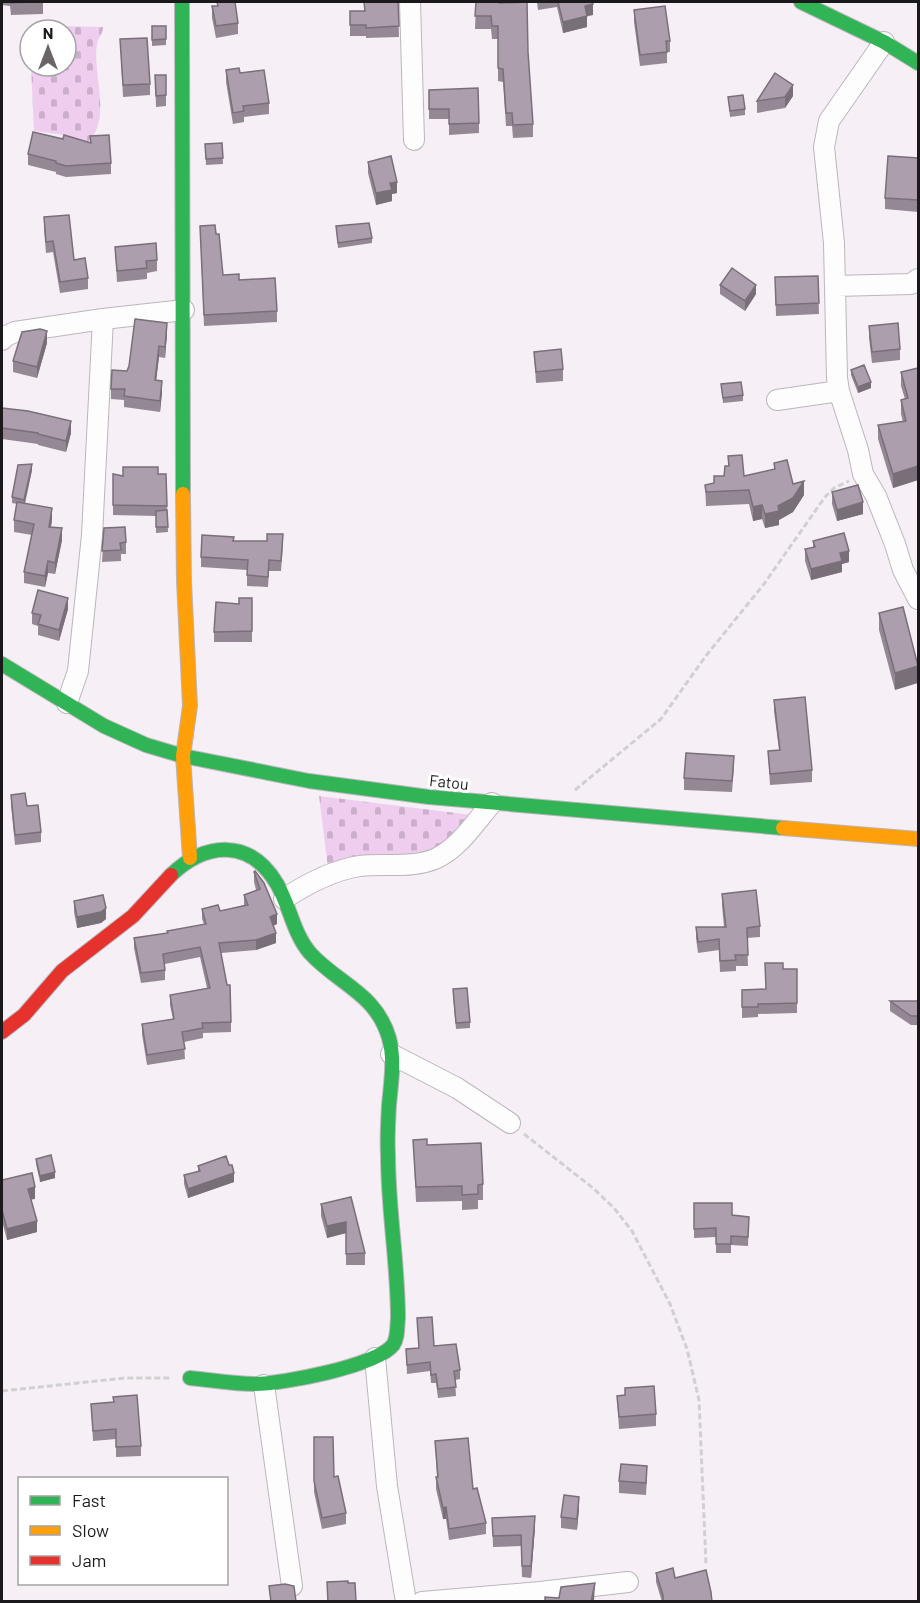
<svg xmlns="http://www.w3.org/2000/svg" width="920" height="1603" font-family="Barlow,sans-serif">
<style>
.cemetery{fill:url(#cemetery-stones)}
.lines{fill:none;stroke-linecap:round;stroke-linejoin:round}
.street-casing{stroke:#bbb6bb;stroke-width:22}
.fast-casing{stroke:#bbb6bb;stroke-width:16}
.slow-casing{stroke:#bbb6bb;stroke-width:16}
.jam-casing{stroke:#bbb6bb;stroke-width:16}
.path{stroke:#d1cfd1;stroke-width:3;stroke-dasharray:6 3;stroke-linecap:butt}
.street{stroke:#fefdfe;stroke-width:20}
.fast{stroke:#30b455;stroke-width:14}
.slow{stroke:#ff9f0a;stroke-width:14}
.jam{stroke:#e5322d;stroke-width:14}
.wall{fill:#958895}
.shaded-wall{fill:#796f79}
.building{fill:#ad9ead;stroke:#796f79;stroke-width:1.5}
.labels{text-anchor:middle;stroke-width:6;stroke-linejoin:round;paint-order:stroke}
.street-label{font-size:16px;fill:#1c191c;stroke:#fff}
</style>
<defs>
<pattern id="cemetery-stones" width="16" height="16" patternUnits="userSpaceOnUse" patternTransform="scale(1.5)"><rect width="16" height="16" fill="#efcdee"/><path d="M2 7V4a2 2 0 0 1 4 0v3zM10 15v-3a2 2 0 0 1 4 0v3z" fill="#ccafcc"/></pattern>
</defs>
<rect width="100%" height="100%" fill="#f6f0f6"/>
<path class="cemetery" d="M60 26 103 27C103 34 98 38 97 44 92 73 112 117 89 141 84 147 74 150 68 154L61 152 63 135 34 131 31 66H66V30H32Z
M319 796 472 815 442 853 328 868Z"/>
<g class="lines">
<g class="street-casing">
<path id="street" d="M410 2 414 140
M884 42 829 121 824 147 834 243 837 378 839 391 858 450 863 474 876 496 895 544 903 570 918 599
M836 286 911 284 918 279
M2 340 6 336 15 332 103 319 184 310
M777 400 839 391
M67 703 78 671 92 535 103 319
M284 899C305 885 334 870 360 866 385 863 413 869 437 858 460 847 476 821 492 803
M391 1054 457 1088 510 1123
M375 1358 387 1486 406 1602
M264 1385 292 1586
M422 1602 540 1592 628 1582"/>
</g>
<g class="fast-casing">
<path id="fast" d="M182 2 183 494
M801 2 884 42 918 63
M2 664 104 726 146 745 183 756 309 781 429 797 783 828
M171 875C206 842 250 838 277 884 290 906 293 933 310 953 338 984 376 993 389 1038 395 1060 391 1083 389 1105 388 1122 387 1139 388 1155 388 1210 398 1264 398 1318 397 1327 398 1338 393 1345 377 1366 281 1384 255 1384 233 1384 212 1380 190 1378"/>
</g>
<g class="slow-casing">
<path id="slow" d="M183 494 184 581 190 706 183 756 190 858
M783 828 918 839"/>
</g>
<g class="jam-casing">
<path id="jam" d="M2 1032 24 1015 62 971 133 916 171 875"/>
</g>
<path class="path" d="M575 790 661 719 705 657 764 584 825 497 834 488 849 481
M524 1134 593 1188 614 1208 632 1231 670 1304 687 1349 699 1400 706 1564
M2 1391 125 1378H170"/>
<use href="#street" class="street"/>
<use href="#fast" class="fast"/>
<use href="#slow" class="slow"/>
<use href="#jam" class="jam"/>
</g>
<path class="wall" d="M2 2H43V14L11 15 10 6 2 5Z
M217 2 238 23V34L216 38 212 18V6H217Z
M364 2H398L399 37 366 38V36H350V11H364Z
M476 2 499 3 528 52 533 124V137L513 138 512 126H506L503 82 498 81V39H492L491 29H475Z
M537 2H592L593 15 587 16V27L563 33 557 7 538 10Z
M634 10 670 41V52H667V63L640 66 634 22Z
M152 26H166V45L152 46Z
M120 39 150 84V95L123 97Z
M226 70 240 73 269 103V114L244 117V122L233 124 226 82Z
M155 75H166V106L156 107Z
M429 90 479 123V133L449 135V119H429Z
M793 96 785 108 757 113V101Z
M728 97 745 109V115L730 117Z
M222 143 223 164 206 165 205 144Z
M28 154 111 163V174L66 177 56 174V172L28 165Z
M918 158V212L885 209V198Z
M368 162 397 193 392 194V201L376 205 368 173Z
M44 217 74 260 88 278V289L60 293 53 252 46 253 44 229Z
M200 226 216 234 223 275 239 280 277 311V322L204 326Z
M336 226 372 238V243L338 248Z
M115 247 157 260V271L147 273V279L117 282Z
M818 276 819 314 776 316 775 277Z
M720 285 756 294 745 311 720 294Z
M869 326 900 349V360L872 363 869 338Z
M167 333 165 358 159 357 156 380 162 392 160 412 124 407V400L111 399V389L127 371Z
M47 343 37 378 13 372V361Z
M534 352 563 369V381L536 383Z
M918 368V480L893 488 878 439V425L903 422 901 414V400L905 399 901 386V372Z
M851 370 871 388 858 393 851 375Z
M721 384 743 395V401L723 403Z
M2 408 71 433 66 452 38 445V444L2 439Z
M728 456 744 476 774 469V463L804 495 793 512 779 520V525L765 528 762 519 753 521 749 504 706 506 705 485 714 483 724 476 728 466Z
M32 470 25 504 52 520 51 527 62 540 55 574 48 573 45 587 24 583V572L32 535 14 532V520L17 504 12 503V497Z
M113 474 123 476 166 474 168 532 156 533V516L113 515Z
M832 492 863 514 837 521 832 504Z
M104 528 126 542V554H121V561L102 562Z
M234 541 283 545 281 571H269L268 587 247 586V570L201 567V557Z
M813 541 849 562 842 564V572L811 580 805 561V549L813 547Z
M252 598V642H214V632L239 604Z
M68 609 59 641 38 635V626L32 624V613Z
M879 613 917 659 895 690 879 630Z
M774 700 812 770V782L770 785 768 751 779 750 774 711Z
M734 767 732 792 684 790V778Z
M11 795 27 806 41 832V842L15 845 11 805Z
M254 872 277 924 273 926 276 943 256 950 221 953 231 1022V1032L203 1033V1038L184 1042 185 1059 147 1065 142 1034V1024L173 1019 170 1005V995L207 988 200 957 165 964V980L141 983 134 948V938L167 934 204 924 202 919V909L220 911 244 905V895L256 890 254 882Z
M722 894 760 926V937L747 938 748 966H736V971L720 972 719 950 698 953 696 938V927H724L722 905Z
M74 901 106 919 101 923 77 928 74 912Z
M783 969H797V1013L758 1014V1017L742 1018V990L766 989Z
M453 995 470 1022V1028L456 1029Z
M890 1001H918V1025H911L890 1011Z
M413 1140 427 1145 483 1184V1200H478V1209L462 1210V1201L416 1202Z
M36 1159 55 1178 40 1182 36 1164Z
M198 1166 234 1182 188 1198 184 1184V1175L198 1172Z
M2 1180 35 1199H31L37 1232 7 1240 2 1221Z
M694 1203 732 1215 749 1217 748 1246 731 1245V1253H716V1237L694 1238Z
M321 1204 365 1253V1265H346V1233L327 1238 321 1216Z
M417 1318 434 1346 460 1370V1379L455 1380 456 1396 438 1398 436 1383H431L430 1371 407 1374 406 1349 419 1348Z
M625 1388 656 1414V1426L619 1429 617 1396 625 1395Z
M91 1404 141 1446V1456L116 1457V1439L93 1441Z
M314 1437 334 1477 346 1513V1524L322 1529 314 1492Z
M435 1441 473 1489 486 1523V1534L449 1540 446 1519H443L436 1489V1477H437Z
M647 1478 646 1495 619 1493V1481Z
M579 1508 577 1530 561 1528V1517Z
M492 1518 535 1527 531 1578 522 1577 521 1546 493 1547Z
M656 1573 675 1578 712 1602H662L656 1582Z"/>
<path class="shaded-wall" d="M593 4V15L587 16V27L563 33V22L585 6Z
M793 85V96L785 108V97Z
M397 182V193L392 194V201L376 205V193L390 183Z
M756 285V294L745 311V301Z
M167 323V333L165 358V347Z
M47 331V343L37 378V367Z
M159 346V357L155 391V380Z
M162 381V392L160 412V401Z
M871 382V388L858 393V387Z
M71 421V433L66 452V441Z
M32 464V470L24 505V500Z
M918 466V480L893 488V474Z
M804 481V495L793 512 779 520V525L765 528V514L778 506Z
M863 502V514L837 521V510Z
M762 505V519L753 521V507Z
M52 508V520L49 538V527Z
M62 528V540L55 574V563Z
M849 551V562L842 564V572L811 580V569L840 553Z
M48 561V573L45 587V576Z
M68 598V609L59 641V630Z
M918 666V683L895 690V673Z
M106 908V919L101 923 77 928V917Z
M277 914V924L270 927V917Z
M276 933V943L256 950V940Z
M55 1172V1178L40 1182V1176Z
M234 1173V1182L188 1198V1189Z
M35 1187V1199L28 1200V1189Z
M37 1221V1232L7 1240V1229Z
M346 1222V1233L327 1238V1226Z
M579 1497V1508L577 1530V1519Z
M446 1507V1519H443V1508Z
M535 1516V1527L531 1578V1566Z
M595 1583 594 1602H591Z"/>
<path class="building" d="M11 2H36L11 3Z
M217 2H235L238 23 216 26 212 6H218Z
M364 2H398L399 26 366 28V25H350V11H365Z
M476 2H499V3L527 2 528 52 533 124 513 125 512 113H506L503 69 498 68V26H492L491 16H475Z
M558 2H592L593 4 585 6 587 16 563 22Z
M665 6 670 41H666L667 52 640 55 634 10Z
M152 26H166V39L152 40Z
M147 38 150 84 123 85 120 39Z
M239 68 240 73 264 70 269 103 243 106 244 111 233 113 226 70Z
M775 73 793 85 785 97 757 101Z
M155 75H166V95L156 96Z
M478 88 479 123 449 124V109H429V90Z
M743 95 745 109 730 111 728 97Z
M33 132 63 139 64 135 91 143 90 136 109 135 111 163 66 166 56 163V161L28 154Z
M222 143 223 158 206 159 205 144Z
M391 156 397 182 390 183 392 190 376 193 368 162Z
M888 156 918 158V200L885 198Z
M69 215 74 260 85 258 88 278 60 282 53 241 46 242 44 217Z
M369 223 372 238 338 243 336 226Z
M215 225 216 234H219L223 275 239 274V280L275 278 277 311 204 315 200 226Z
M156 243 157 260 146 261 147 268 117 271 115 247Z
M732 268 756 285 745 301 720 285Z
M818 276 819 303 776 305 775 277Z
M135 319 167 323 165 347 159 346 155 380 162 381 160 401 124 396 125 389H111L112 370 127 371 129 366Z
M898 323 900 349 872 352 869 326Z
M40 329 47 331 37 367 13 361 22 332Z
M561 349 563 369 536 372 534 352Z
M864 365 871 382 858 387 851 370Z
M918 368V466L893 474 878 425 906 421 901 400 908 398 901 372Z
M741 382 743 395 723 398 721 384Z
M2 408 28 411 71 421 66 441 38 434V433L2 428Z
M742 455 744 476 775 469 774 463 787 460 793 484 804 481 793 498 778 506 779 511 765 514 762 505 753 507 749 490 706 492 705 485 714 483V476H724L725 466H729L728 456Z
M32 464 24 500 12 497 18 465Z
M123 467H158V474H166L167 506 113 505V474L123 476Z
M858 485 863 502 837 510 832 492Z
M17 502 52 508 49 527 62 528 55 563 48 561 45 576 24 572 34 524 14 520Z
M167 510 168 527H156V511Z
M125 527 126 542 120 543 121 550 102 551 104 528Z
M844 533 849 551 840 553 842 561 811 569 805 549 815 547 813 541Z
M267 534H283L281 561 269 560 268 577 247 575 248 560 201 557 202 535 234 537 233 541H267Z
M38 590 68 598 59 630 38 624 41 615 32 613Z
M239 598H252V631L214 632 216 602 239 604Z
M903 607 918 666 895 673 879 613Z
M805 697 812 770 770 774 768 751 780 750 774 700Z
M686 753 734 756 732 781 684 778Z
M25 793 27 806 38 805 41 832 15 835 11 795Z
M255 871 264 883 277 914 270 917 276 933 256 940 219 943 227 985H230L231 1022 202 1023 203 1028 182 1032 185 1049 147 1055 142 1024 174 1019 170 995 210 988 200 947 163 954 165 970 141 973 134 938 168 933 167 931 206 924 202 909 218 905 220 911 248 905 244 895 260 889 254 872Z
M756 890 760 926 747 928 748 955H735L736 960 720 961 719 939 698 942 696 927H726L722 894Z
M103 895 106 908 101 912 77 917 74 901Z
M765 963H783V969H797V1003L758 1004V1007H742V990L766 989Z
M467 988 470 1022 456 1023 453 989Z
M890 1001H918V1016H911Z
M427 1139V1145L481 1143 483 1184 478 1185V1194L462 1195V1186L416 1187 413 1140Z
M51 1155 55 1172 40 1176 36 1159Z
M226 1156 229 1165H232L234 1173 188 1189 184 1175 200 1171 198 1166Z
M32 1173 35 1187 28 1189 37 1221 7 1229 2 1210V1180Z
M351 1197 365 1253 346 1254V1222L327 1226 321 1204Z
M694 1203H732V1215L749 1217 748 1237 731 1236V1244H716V1228L694 1229Z
M432 1317 434 1346 456 1344 460 1370 454 1371 456 1387 438 1389 436 1374 431 1375 430 1362 407 1365 406 1349 419 1348 417 1318Z
M654 1386 656 1414 619 1417 617 1396 625 1395V1388Z
M137 1395 141 1446 116 1447V1429L93 1431 91 1404 114 1402 113 1397Z
M314 1437H333L334 1477 338 1476 346 1513 322 1518 314 1481Z
M468 1438 473 1489 477 1488 486 1523 449 1529 446 1507 443 1508 436 1477H438L435 1441Z
M621 1464 647 1466 646 1483 619 1481Z
M564 1495 579 1497 577 1519 561 1517Z
M535 1516 531 1566H522L521 1535 493 1536 492 1518Z
M673 1568 675 1578 706 1570 711 1592 712 1602H663V1595L656 1573Z
M348 1581V1583H355L356 1602H328L327 1582Z
M595 1583 591 1602H545V1597L559 1598 561 1587Z
M285 1584 294 1586 296 1602H271L269 1586Z"/>
<g class="labels">
<g class="street-label">
<text transform="translate(449 782) rotate(6)" y="6">Fatou</text>
</g>
</g>
<rect width="920" height="1603" fill="none" stroke="#1c191c" stroke-width="6"/>
<rect x="18" y="1477" width="210" height="108" fill="#ffffff" stroke="#a4a3a4" stroke-width="1.5"/>
<rect x="30" y="1496" width="30" height="9" fill="#30b455" stroke="#a4a3a4" stroke-width="1.5"/>
<text x="72" y="1507" font-size="18" fill="#1c191c">Fast</text>
<rect x="30" y="1526" width="30" height="9" fill="#ff9f0a" stroke="#a4a3a4" stroke-width="1.5"/>
<text x="72" y="1537" font-size="18" fill="#1c191c">Slow</text>
<rect x="30" y="1556" width="30" height="9" fill="#e5322d" stroke="#a4a3a4" stroke-width="1.5"/>
<text x="72" y="1567" font-size="18" fill="#1c191c">Jam</text>
<g transform="translate(48 48)"><circle r="28" fill="#ffffff" stroke="#a4a3a4" stroke-width="1.5"/>
<path d="M0-4.5L10 22L0 15L-10 22Z" fill="#686468"/>
<text y="-9" font-size="16" font-weight="bold" text-anchor="middle" fill="#1c191c">N</text>
</g>
</svg>
